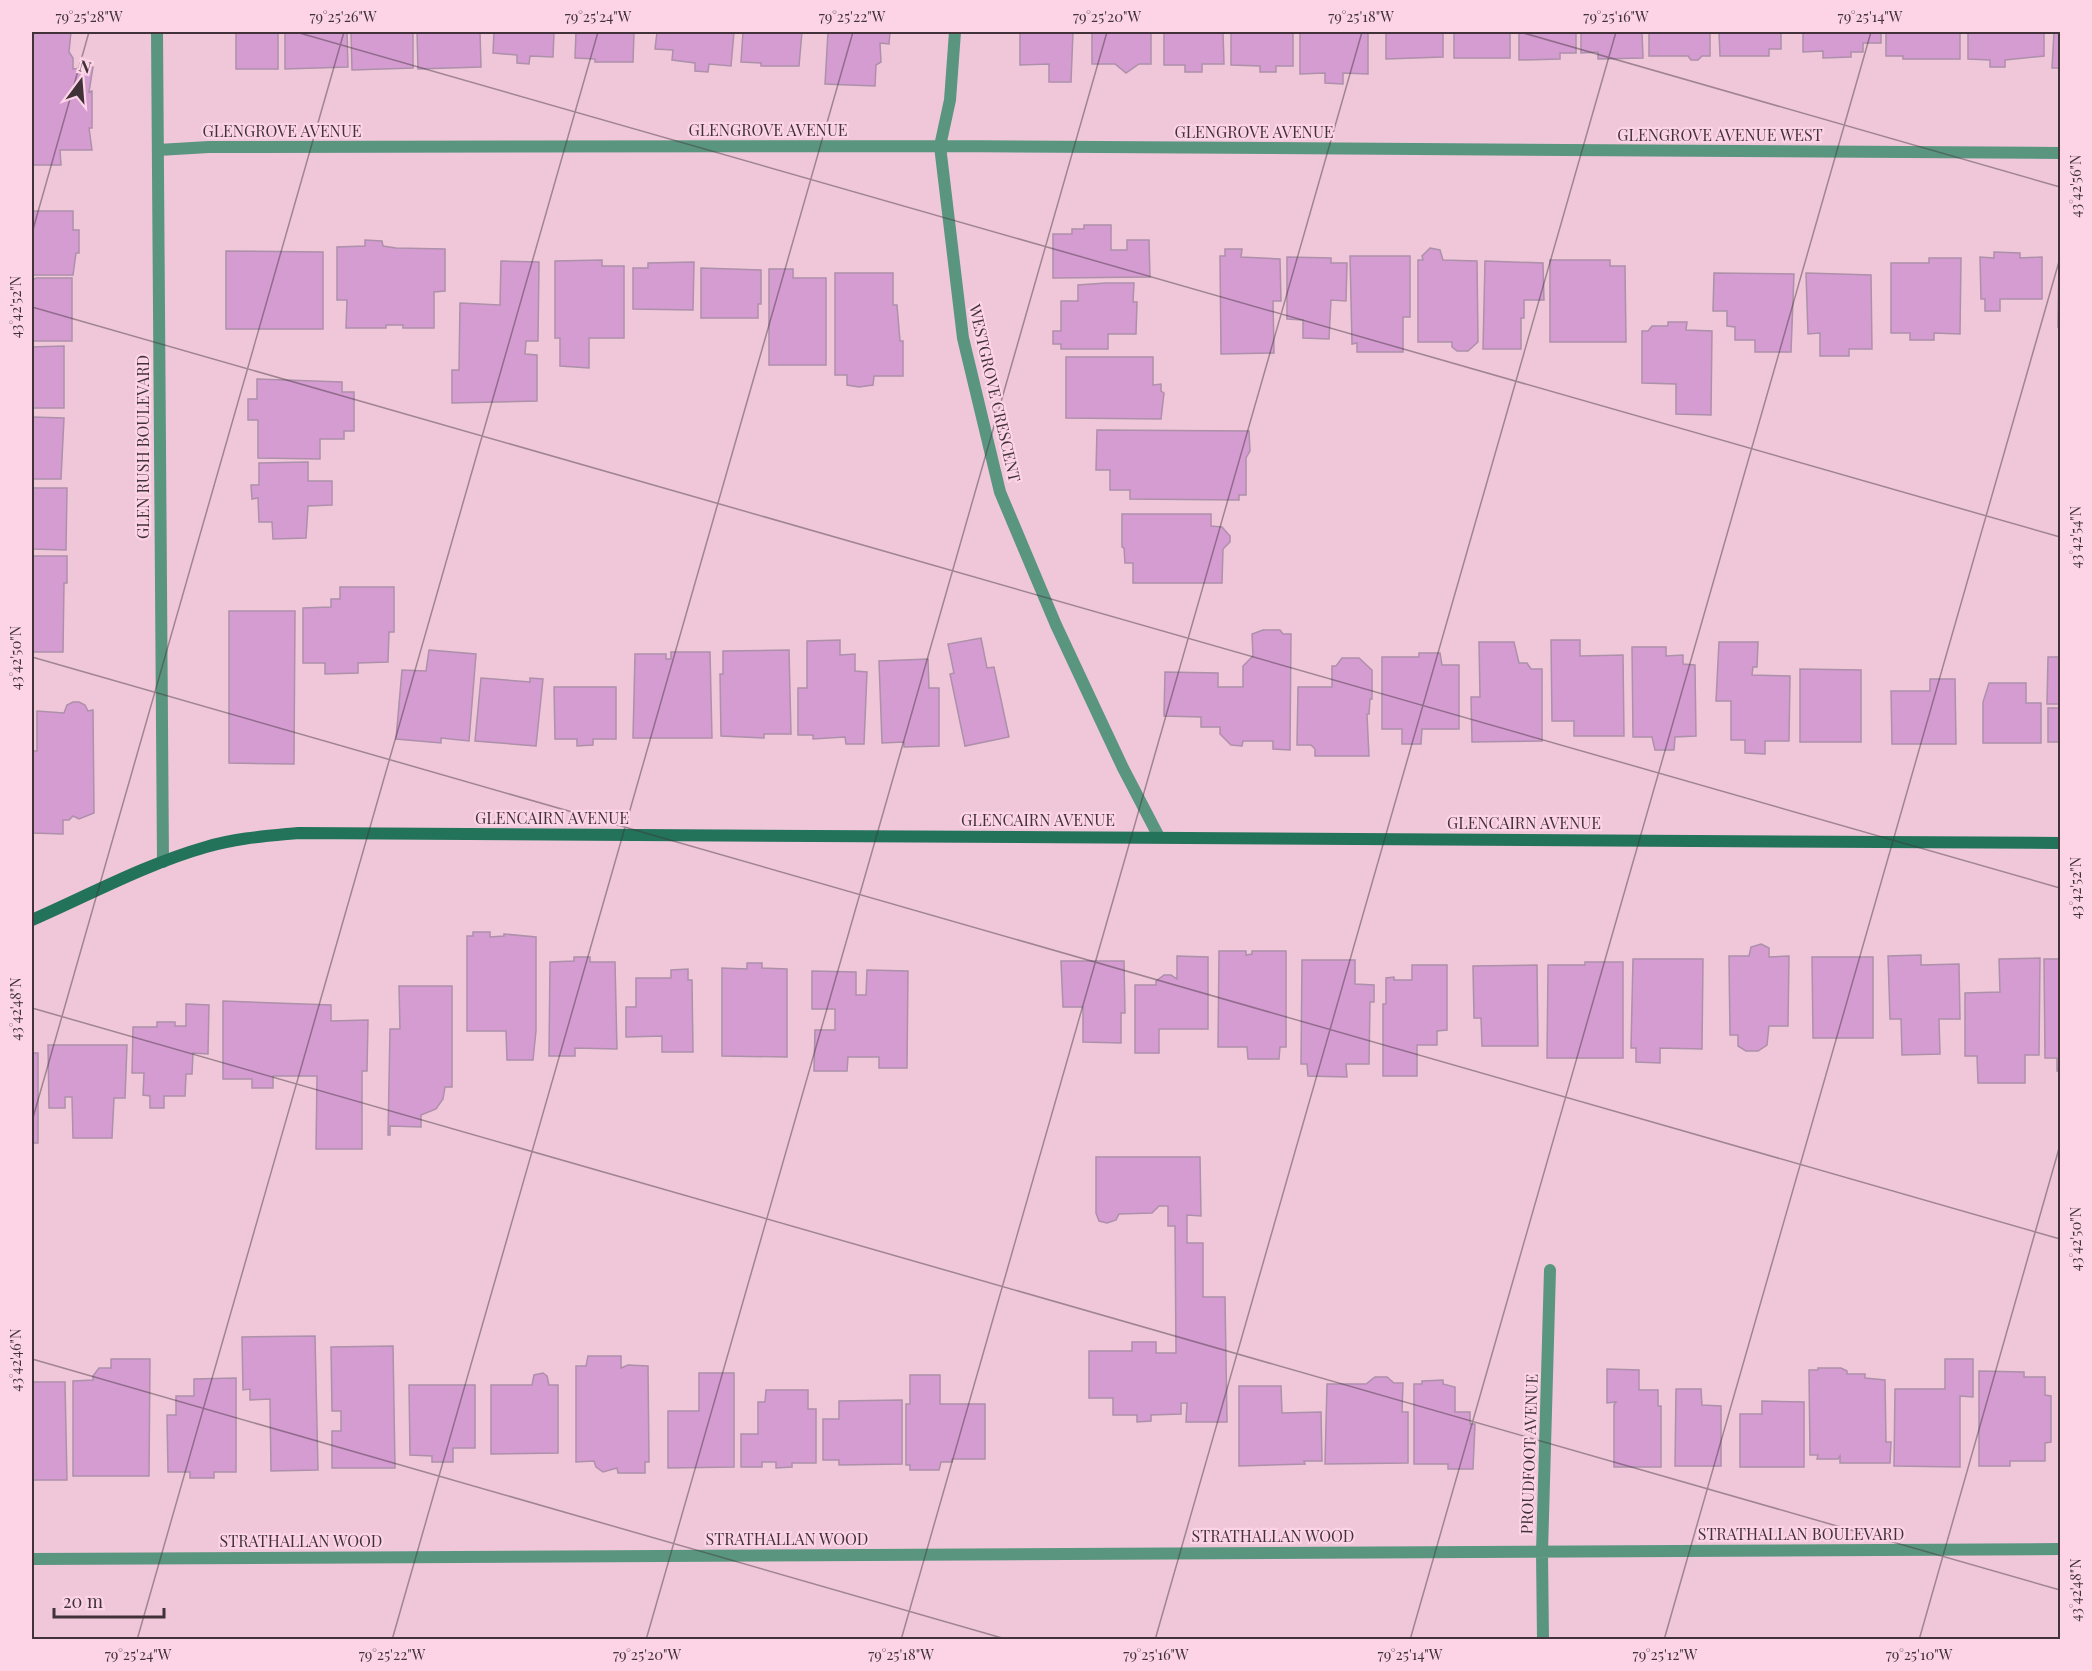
<svg xmlns="http://www.w3.org/2000/svg" width="2092" height="1671" font-family="'Playfair Display',serif">
<style>
.building{fill:#d59cd1;stroke:#ad90aa;stroke-width:1.5}
.lines{fill:none;stroke-linecap:round;stroke-linejoin:round}
.street{stroke:#5a9580;stroke-width:12}
.secondary{stroke:#23725a;stroke-width:12}
.ticks{fill:none;stroke:#413239;stroke-width:1.5;stroke-opacity:0.45}
.labels{text-anchor:middle;stroke-width:4.5;stroke-linejoin:round;paint-order:stroke}
.street-label{font-size:16px;fill:#413239;stroke:#fcd4e6}
.neatline{fill:none;stroke:#413239;stroke-width:2}
.ticks-label{font-size:15px;text-anchor:middle;fill:#413239}
</style>
<rect width="100%" height="100%" fill="#efc7d9"/>
<path class="building" d="M32 32H71L69 52 73 58V69L93 67 89 92 92 91V128H89L92 150H60L61 165H32Z
M236 32H281L278 34V69H236Z
M285 32H347L348 67 285 69Z
M351 32H413V68L352 70Z
M417 32H480L481 67 418 69Z
M494 32H554L553 57 530 56 529 64 517 63V55L493 53Z
M576 32H634L633 62H595V59L575 58Z
M657 32H734L731 66 709 64 708 72 695 71V63L672 60 673 50 655 49Z
M743 32H802L799 66H761V63L741 62Z
M828 32H890L889 44 880 43 881 62 876 65 875 86 825 84Z
M1020 32H1073L1071 82H1049V64L1020 65Z
M1092 32H1151V64H1139L1126 73 1115 64H1092Z
M1164 32H1223L1224 64H1202V72H1185V65H1164Z
M1231 32H1293V66H1276V72H1260V66L1231 65Z
M1300 32H1368V74L1343 73V84L1325 83V73L1300 74Z
M1386 32H1443V57L1386 59Z
M1454 32H1510V58H1454Z
M1519 32H1576V53H1560V59L1519 60Z
M1581 32H1642L1643 58 1598 59V52L1581 53Z
M1649 32H1710V56H1702L1698 60H1691L1688 56H1649Z
M1719 32H1781V49H1769V56H1720Z
M1803 32H1881V43H1863V52H1851V57L1823 58V51L1803 52Z
M1886 32H1960V59H1903V56H1886Z
M1968 32H2044V56L2005 60V67H1990V60L1968 59Z
M2054 32H2060V68H2052Z
M32 211H73V230H79V253H76L73 275H32Z
M1084 225H1111V250H1127V240H1149L1150 277 1053 278V234H1072V229H1084Z
M365 240 382 241 383 246 396 248 445 249V291L434 292V328H403V325H386V328H346L347 300H337V247L365 246Z
M1430 248 1440 250 1443 260 1477 261 1478 342 1468 351H1457L1452 347V342H1418V260H1423L1422 256Z
M1225 249H1242L1241 257 1280 259 1281 301H1273L1274 353 1221 354 1220 256H1225Z
M226 251 323 252V329H226Z
M1994 252 2020 253V258L2042 257V299H2000V311H1985V299H1981L1980 257 1994 258Z
M1350 256H1410V317H1403V352H1357V343L1352 344Z
M1287 257 1331 258V263H1347L1346 301 1331 300 1329 339 1303 338V320L1287 319Z
M1929 258H1961L1960 334 1934 333V340H1910V333H1891V263H1929Z
M2059 258H2060V327H2058Z
M602 260V266H624V338H589V368L560 366V338H555V261Z
M1550 260H1610V266H1625L1626 342H1550Z
M501 261 539 262 538 341H526L525 354 537 355V401L452 403V370H459L460 303 500 305Z
M1485 261 1543 263 1544 300H1524V318H1521V349H1483Z
M694 262 693 310 633 309V268H648V263Z
M701 268 761 270V304H758V318H701Z
M769 269H793V278H826V365H769Z
M835 273H893V305H897L900 341H903V376H874L873 385 859 387 847 385V375H835Z
M1714 273 1794 274 1791 352H1755V340H1735V327L1727 326V311H1713Z
M1806 273 1871 275 1872 349H1849V356H1820V333L1808 334Z
M36 278H72V341H32V280Z
M1106 283H1134L1133 302H1137L1136 334H1108V349H1061V344H1053V331H1061V301H1078V285Z
M1668 322H1687L1686 330 1712 331 1711 415 1676 414V384L1642 383V331H1648L1652 326H1668Z
M64 346V408H32V347Z
M1066 357H1153V385L1161 384V391L1164 393 1161 419 1066 418Z
M257 379 342 382V392H354V431H344V439H320V459L258 458V420H248V399H257Z
M32 417 64 418 61 479H32Z
M1097 430 1249 431 1250 451 1246 458V495H1239V500L1130 499V490H1110V470H1096Z
M308 462V481H332V505L308 506 306 538 273 539 272 522H259L258 498 252 499 251 485H259V463Z
M32 488H67L66 550 32 549Z
M1122 514H1211V526L1222 527 1230 536V542L1223 549 1222 583H1133V563H1125L1124 548 1122 547Z
M32 556H67V583H64L63 652H32Z
M340 587H394V632H389L388 662 358 663V673L325 674V663H303V608L331 607V599H340Z
M229 611H295L294 764 229 763Z
M1263 630H1280L1283 634H1291L1290 750 1273 749V741H1243L1242 746 1231 745 1220 734V727H1201V717L1164 716 1165 672 1218 673V687H1243V666L1253 656 1252 634Z
M981 638 987 668 994 667 1009 737 965 746 950 674 954 673 948 644Z
M840 640V655L855 654V671L867 672 864 744H846L845 737 813 739V735H798V688H807V641Z
M1551 640H1580V656L1623 655 1624 736H1574V721H1552Z
M1479 642H1514L1519 663H1527L1531 669H1542V741L1472 742 1471 697H1480Z
M1719 642H1758L1757 667H1753L1752 675 1790 676 1789 741H1765V754L1745 753V740H1731V701H1716Z
M1632 647H1666V656L1683 655V664L1695 665 1696 736 1675 737 1674 750H1655L1652 737H1633Z
M429 650 476 654 469 741 441 738V743L396 739 402 670 426 671Z
M789 650 791 734H764V738L721 736 720 674H723V651Z
M671 652H710L712 738H633L635 654H666V659H671Z
M1419 653H1440L1442 665H1459V729H1422L1421 744H1402V729H1382V657H1419Z
M2048 657H2060V704H2047Z
M1342 658H1359L1372 670V699H1370L1369 714H1367L1369 756H1315V749L1311 745H1297L1298 687H1332V666H1336Z
M928 659 929 688H939V746L904 747V742L882 743 879 661Z
M1800 669 1861 670V742H1800Z
M481 678 530 682V678L543 679 536 746 475 741Z
M1930 679H1955L1956 744H1892L1891 691H1930Z
M1989 683H2026V703H2041V743H1983V702Z
M554 687H616V739H593V745L577 746V739H555Z
M73 702H79L85 705 88 711 93 710 94 813 79 819 73 816 69 820H63V834L32 833V751H37V711L64 713 67 705Z
M2048 708H2060V742H2048Z
M473 932H490V937L504 936V934L536 937V1031L533 1060H507L506 1031H467V936H473Z
M1761 944 1769 948V957L1789 956 1788 1026H1769L1767 1045 1758 1051H1746L1738 1046V1035H1730L1729 956H1749L1751 947Z
M1219 951H1246V955L1252 954V951H1286V1047H1280L1279 1059H1248L1247 1047H1218Z
M1921 955V965L1959 964 1960 1019H1939L1940 1054 1902 1055 1901 1019H1890L1888 956Z
M1177 956 1208 957V1029H1159V1053H1135V985H1156V981L1164 975H1171L1177 979Z
M574 957H590V962H615L617 1049 575 1048V1056H549L550 962 574 961Z
M1812 957H1873V1038H1813Z
M2040 958 2039 1055H2025V1083H1978L1977 1056H1965V993L2000 992 1999 959Z
M1633 959H1703L1702 1049 1660 1048V1063L1636 1062V1048H1631Z
M2044 959H2060V1072L2057 1071V1058H2045Z
M1302 960H1355V984L1374 985V1002H1370L1369 1064H1346L1347 1077 1308 1076 1307 1064H1301Z
M1061 961H1124L1125 1013H1121V1043L1083 1042V1007H1063Z
M1585 962H1623V1058H1547L1548 965H1585Z
M747 963H762V968L787 969V1057L722 1056V968L747 969Z
M1412 965H1447V1030L1437 1031V1045H1417V1076H1383V1004H1386V978L1394 977V980H1412Z
M1537 965 1538 1046H1482L1481 1018H1474L1473 966Z
M688 969V980H692L693 1052H662V1036L626 1037V1007H636V978H671V970Z
M867 970 908 971 907 1068H879V1057H848L847 1071H814L815 1030H835V1009H812V971L856 972V995H866Z
M399 986H452V1087H445L443 1099 436 1109 421 1115V1127L390 1126V1135H388L390 1029H400Z
M223 1001 331 1005V1021L368 1020 367 1071H362V1149H316L317 1076H273V1088H252V1079H223Z
M186 1004 209 1005 208 1054 193 1053 192 1074H186L185 1096H164V1108H150V1096L143 1095 144 1073H132L133 1027H157V1022H175V1026H186Z
M48 1045H127L125 1098H114L112 1138H73L72 1097H65V1108H49Z
M32 1053H38V1143H32Z
M1096 1157H1200L1201 1216 1187 1215V1243H1203V1297H1225L1227 1422H1186L1187 1403H1181V1414L1151 1415V1421L1137 1422V1415H1113V1398H1089V1351H1132V1342H1156V1353H1176L1175 1226H1168V1206H1159L1152 1213 1119 1214 1116 1220 1107 1223 1099 1221 1096 1213Z
M315 1336 318 1470 271 1471 270 1399 250 1400V1389L243 1390 242 1337Z
M393 1346 395 1468H332V1431H341V1411H332L331 1347Z
M588 1356H621V1368L628 1365 648 1366 649 1462H645V1473H618L617 1468 603 1472 596 1467 594 1461 576 1462V1366H586Z
M111 1359H150L149 1476H73V1381L93 1380V1376L99 1368H111Z
M1945 1359H1973V1397L1960 1396V1467L1894 1466 1895 1389H1945Z
M1818 1368H1841L1847 1371V1374H1865V1378L1885 1380 1886 1442H1891L1890 1463H1840V1456L1838 1459H1817L1818 1455H1810L1809 1370H1818Z
M1607 1369 1639 1370V1390H1658V1406H1661V1467H1614V1405L1616 1402 1607 1403Z
M1979 1371 2024 1372V1377H2045V1395L2051 1396V1442L2045 1443V1461H2010V1466H1979Z
M543 1373 547 1376 549 1385H558V1453L491 1454V1385H532L534 1375Z
M699 1373H734V1467L668 1468V1411H699Z
M910 1375H940V1404H985V1459H952V1462H941L939 1470H910V1465H906V1404H910Z
M1375 1377H1387L1394 1383H1403L1402 1412H1408V1463L1325 1464 1327 1384H1366Z
M236 1378V1472H214V1478H190V1472H168L167 1415H176V1396H194V1379Z
M1443 1380V1384L1455 1387V1412H1470V1424H1475L1473 1469H1448V1464H1414V1384H1422V1381Z
M32 1382H65L67 1480H32Z
M409 1385H475V1448H453V1462H432V1456L410 1455Z
M1239 1386H1281L1282 1413 1321 1412 1322 1461H1304L1305 1464 1239 1466Z
M1676 1389H1701L1702 1405 1721 1406V1466H1675Z
M766 1390H808V1409H816V1463H792V1467L776 1468V1462H762V1467H741V1434H758V1402H765Z
M902 1400V1464L839 1465V1460H823V1419H839V1401Z
M1762 1401 1804 1402V1467H1740V1414H1762Z"/>
<g class="lines">
<path class="street" d="M157 32 163 862
M955 32 950 100 940 146 963 338 1000 492 1056 625 1123 768 1159 837
M158 150 209 147 940 146 2060 153
M32 1559 2060 1549
M1543 1640 1542 1552 1550 1270"/>
<path class="secondary" d="M32 920C89 895 146 864 206 847 236 838 267 836 298 833L2060 843"/>
</g>
<path class="ticks" d="M296 32 2060 537M1520 32 2060 187M32 233 89 32M32 307 2060 888M32 657 2060 1239M32 1008 2060 1590M32 1121 344 32M32 1359 1009 1640M137 1640 598 32M392 1640 853 32M646 1640 1107 32M901 1640 1362 32M1155 1640 1616 32M1410 1640 1871 32M1664 1640 2060 258M1919 1640 2060 1145"/>
<g class="labels">
<g class="street-label">
<text x="768" y="136">GLENGROVE AVENUE</text>
<text x="282" y="137">GLENGROVE AVENUE</text>
<text x="1254" y="138">GLENGROVE AVENUE</text>
<text x="1720" y="141">GLENGROVE AVENUE WEST</text>
<text transform="translate(995 393) rotate(77)" y="6">WESTGROVE CRESCENT</text>
<text transform="translate(143 447) rotate(-90)" y="6">GLEN RUSH BOULEVARD</text>
<text x="552" y="824">GLENCAIRN AVENUE</text>
<text x="1038" y="826">GLENCAIRN AVENUE</text>
<text x="1524" y="829">GLENCAIRN AVENUE</text>
<text transform="translate(1529 1454) rotate(-88)" y="6">PROUDFOOT AVENUE</text>
<text x="1801" y="1540">STRATHALLAN BOULEVARD</text>
<text x="1273" y="1542">STRATHALLAN WOOD</text>
<text x="787" y="1545">STRATHALLAN WOOD</text>
<text x="301" y="1547">STRATHALLAN WOOD</text>
</g>
</g>
<rect width="2092" height="1671" fill="none" stroke="#fcd4e6" stroke-width="66"/>
<g transform="translate(81 81) rotate(16)" stroke="#fcd4e6" stroke-width="4.5" paint-order="stroke">
<path d="M0-4.5L10 22L0 15L-10 22Z" fill="#413239"/>
<text y="-9" font-size="16" font-weight="bold" text-anchor="middle" fill="#413239">N</text>
</g>
<path d="M54 1608v9h110v-9" fill="none" stroke="#413239" stroke-width="3"/>
<text x="63" y="1608" font-size="18" fill="#413239" stroke="#fcd4e6" stroke-width="4.5" paint-order="stroke">20 m</text>
<rect x="33" y="33" width="2026" height="1605" class="neatline"/>
<g class="ticks-label">
<text x="89" y="22">79°25'28"W</text>
<text x="343" y="22">79°25'26"W</text>
<text x="598" y="22">79°25'24"W</text>
<text x="852" y="22">79°25'22"W</text>
<text x="1107" y="22">79°25'20"W</text>
<text x="1361" y="22">79°25'18"W</text>
<text x="1616" y="22">79°25'16"W</text>
<text x="1870" y="22">79°25'14"W</text>
<text transform="translate(2076 186) rotate(-90)" y="5">43°42'56"N</text>
<text transform="translate(16 307) rotate(-90)" y="5">43°42'52"N</text>
<text transform="translate(2076 537) rotate(-90)" y="5">43°42'54"N</text>
<text transform="translate(16 658) rotate(-90)" y="5">43°42'50"N</text>
<text transform="translate(2076 888) rotate(-90)" y="5">43°42'52"N</text>
<text transform="translate(16 1009) rotate(-90)" y="5">43°42'48"N</text>
<text transform="translate(2076 1239) rotate(-90)" y="5">43°42'50"N</text>
<text transform="translate(16 1360) rotate(-90)" y="5">43°42'46"N</text>
<text transform="translate(2076 1590) rotate(-90)" y="5">43°42'48"N</text>
<text x="138" y="1660">79°25'24"W</text>
<text x="392" y="1660">79°25'22"W</text>
<text x="647" y="1660">79°25'20"W</text>
<text x="901" y="1660">79°25'18"W</text>
<text x="1156" y="1660">79°25'16"W</text>
<text x="1410" y="1660">79°25'14"W</text>
<text x="1665" y="1660">79°25'12"W</text>
<text x="1919" y="1660">79°25'10"W</text>
</g>
</svg>
